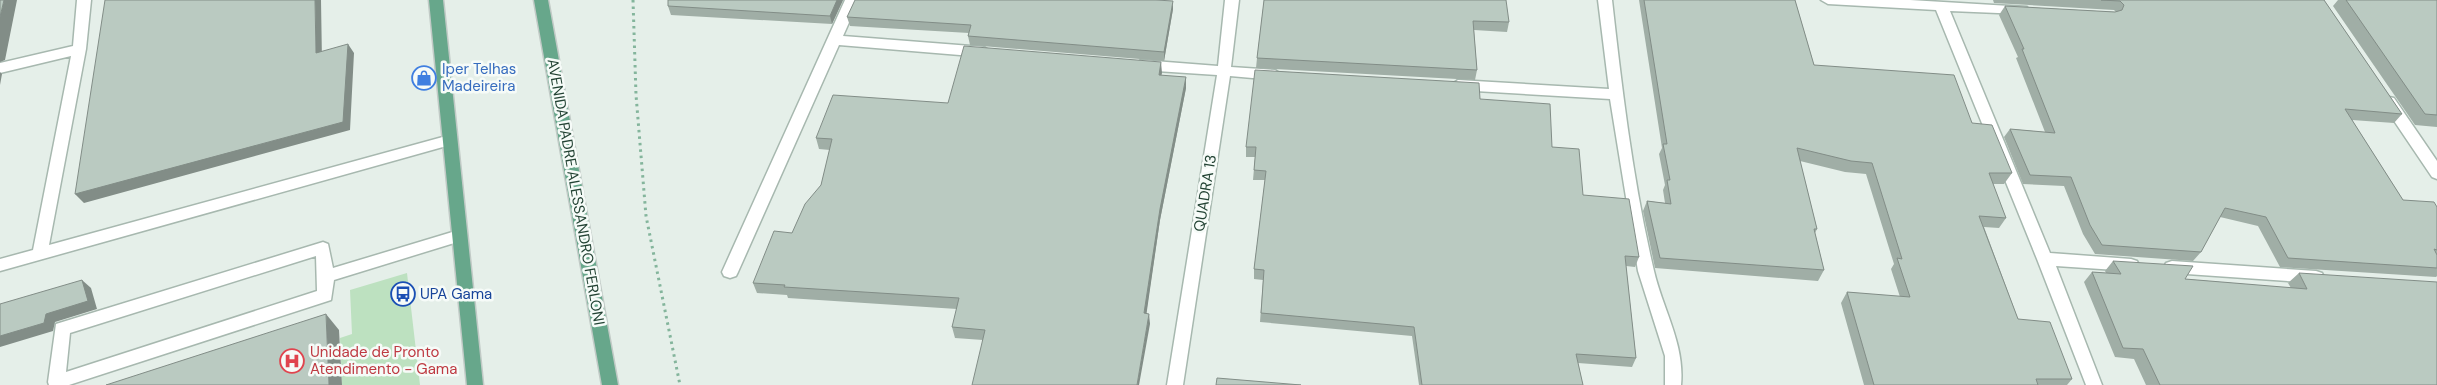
<svg xmlns="http://www.w3.org/2000/svg" width="2437" height="385" font-family="'DM Sans',sans-serif">
<style>
.green{fill:#bde1c0}
.lines{fill:none;stroke-linecap:round;stroke-linejoin:round}
.minor-casing{stroke:#a7b8af;stroke-width:3}
.major-casing{stroke:#c1cac6;stroke-width:3}
.path{stroke:#84b59c;stroke-width:3;stroke-dasharray:2.5 4;stroke-linecap:butt}
.minor{fill:#fff;fill-rule:evenodd}
.major{fill:#67a78b;fill-rule:evenodd}
.wall{fill:#a0aea6}
.shaded-wall{fill:#828d87}
.building{fill:#bacac1;stroke:#828d87}
.labels{text-anchor:middle;stroke-width:5;stroke-linejoin:round;paint-order:stroke}
.shop-label{font-size:15px;fill:#366cbe;stroke:#f6fbf8;text-anchor:start}
.street-label{font-size:15px;fill:#234334;stroke:#f6fbf8}
.transit-label{font-size:15px;fill:#164399;stroke:#f6fbf8;text-anchor:start}
.health-label{font-size:15px;fill:#be3a42;stroke:#f6fbf8;text-anchor:start}
</style>
<rect width="100%" height="100%" fill="#e5efe9"/>
<path class="green" d="M407 273 420 385H342L340 338 352 334 350 290Z"/>
<g class="lines">
<g class="minor-casing">
<path id="minor" d="M77 0H91L86 49 49 245 450 135 455 136 457 140 455 144 450 145 0 271V259L33 250 71 56 0 73V63L73 46Z
M845 0H859L843 36 984 47 991 52 984 57 839 45 738 272 736 276 730 278 724 276 722 272Z
M1225 0H1239L1231 67 1275 70 1282 75 1275 80 1230 76 1183 385H1167L1217 75 1141 70 1134 65 1141 60 1218 66Z
M1598 0H1612C1622 90 1633 182 1654 271 1663 310 1685 344 1681 385H1665V356L1638 271 1610 99 1458 90 1451 85 1458 80 1609 89Z
M1821 0H1910L2027 7 2029 10 2027 13 2022 14 1950 11 2050 253 2131 259 2137 261 2139 265 2137 269 2131 271 2056 266 2102 385H2086L2037 259 1936 10 1828 4Z
M2389 97 2394 98 2437 161V179L2432 177 2384 106 2382 102Z
M459 230 464 232 467 236 464 240 334 280 331 300 69 385H49L48 382 56 324 323 242 328 244 333 268ZM316 256 317 291 66 372 70 333Z
M2172 261 2316 271 2322 273 2324 277 2322 281 2316 283 2172 273 2166 271 2164 267 2166 263Z"/>
</g>
<g class="major-casing">
<path id="major" d="M429 0H443L483 385H467Z
M534 0H548L618 385H602Z"/>
</g>
<path class="path" d="M633 0 636 95 646 216 680 385"/>
<use href="#minor" class="minor"/>
<use href="#major" class="major"/>
</g>
<path class="wall" d="M668 0H843L832 24 671 15 668 6Z
M1264 0 1509 22 1507 32 1474 30 1477 70 1475 80 1256 68 1257 58Z
M1639 0H1795L1814 65 1972 123 2012 173 2004 184H1993L2006 218 1999 228 1984 227 2018 319 2072 379 2067 385H1864L1841 303 1847 292 1900 297 1891 269 1894 264 1866 174 1845 172 1800 161 1817 229 1815 233 1824 270 1818 281 1655 268 1643 211 1647 201 1665 203 1663 190 1665 185 1659 154 1662 148Z
M1993 0H2324L2402 114 2394 123 2352 120 2403 200 2437 207V276L2436 277 2280 267 2258 226 2220 217 2201 252 2193 261 2095 254 2083 234 2064 186 2023 184 2004 137 2010 129 2045 132 2016 58 2018 57 1999 15 2005 6 2116 12 2114 10 1994 3Z
M2338 0H2437V127L2415 125 2333 6Z
M1173 9 1164 61 970 45 968 36 969 33 850 26 847 17Z
M1161 62V76L1186 77V88L1160 220 1146 314 1150 324 983 340 955 338 952 327 957 309 788 298 787 295 757 293 753 283 792 233 821 185 830 150 819 149 816 138 948 103Z
M1480 99 1552 147 1583 195 1639 257 1635 267 1626 266 1636 358 1632 367 1578 363 1583 385H1419L1412 336 1260 322 1263 280 1254 279V269L1265 180H1253L1255 157H1246V147Z
M2113 261 2185 279 2291 288 2288 283 2299 273 2437 385H2146L2134 359 2115 357 2084 282 2092 272 2106 273 2105 271Z"/>
<path class="shaded-wall" d="M4 0H17L5 60 0 62V17Z
M315 0H321L322 62 316 53Z
M837 0H843L832 24 830 16Z
M1173 1V9L1164 61V52Z
M348 44 354 53 350 130 84 203 75 194Z
M1161 62 1162 73 1159 86V75Z
M0 72 2 74 0 85Z
M1186 77V88L1160 220 1145 324 1144 313 1160 209Z
M82 280 91 288 97 309 55 322 53 331 0 347V336L46 314Z
M326 314 339 330 342 385H329Z
M1149 314 1150 324 1139 385H1137Z"/>
<path class="building" d="M0 0H4L0 17Z
M105 0H315L316 53 348 44 343 122 75 194Z
M668 0H837L830 16 668 6Z
M855 0H1156L1173 1 1164 52 968 36 971 25 847 17Z
M1264 0H1506L1509 22 1473 21 1477 70 1257 58Z
M1644 0H1795L1814 65 1954 75 1972 123 1992 125 2012 173H1989L2006 218 1979 216 2018 319 2050 322 2072 379H2036L2038 385H1874L1847 292 1910 297 1897 258 1902 259 1872 163 1851 161 1797 148 1817 229H1814L1824 270 1660 258 1647 201 1671 204 1667 180H1670L1663 144H1667Z
M2101 0H2324L2402 114 2345 109 2403 200 2434 202 2437 207V250L2434 249 2437 255V268L2288 258 2266 217 2225 208 2201 252 2102 245 2090 225 2071 177 2030 175 2010 129 2055 133 2022 49H2024L2005 6 2115 12 2122 10 2124 5 2120 1Z
M2346 0H2437V115L2425 114Z
M964 46 1161 62 1159 75 1186 77 1160 209 1144 313 1149 314 1137 385H972L985 330 952 327 959 298 784 287 785 285 753 283 774 231 792 233 805 204 821 185 832 139 816 138 833 95 948 103Z
M1255 70 1479 83 1480 99 1550 104 1552 147 1579 149 1583 195 1629 199 1639 257 1625 256 1636 358 1576 354 1583 385H1422L1414 327 1261 313 1264 270 1254 269 1266 171 1254 170 1256 147H1246Z
M2113 261 2193 266 2185 279 2307 289 2299 273 2437 282V385H2160L2143 349 2123 348 2092 272 2121 274Z
M82 280 88 301 46 314 44 323 0 336V304Z
M326 314 329 385H106Z
M1217 378 1301 385H1216Z"/>
<defs>
<g id="shop-ring" transform="scale(1.25)"><circle r="9.5" fill="#f6fbf8" stroke="#3f7fe0" stroke-width="1.5"/><path d="M-5-2.5h2.3a2.7 3.5 0 0 1 5.4 0H5L5.5 6h-11ZM-1.5-2.5h3a1.5 2.3 0 0 0-3 0Z" fill="#3f7fe0"/></g>
<g id="bus-ring" transform="scale(1.25)"><circle r="9.5" fill="#f6fbf8" stroke="#1a4fb4" stroke-width="1.5"/><path d="M-5-6H5V4H4V6H2V4H-2V6H-4V4H-5ZM-3.5-4V0h7V-4ZM-3.5 1.2v1.5H-2V1.2ZM2 1.2v1.5H3.5V1.2Z" fill="#1a4fb4"/></g>
<g id="hospital-ring" transform="scale(1.25)"><circle r="9.5" fill="#f6fbf8" stroke="#e0444e" stroke-width="1.5"/><path d="M-5-5h3v3.5h4V-5h3V5h-3V1.5h-4V5h-3Z" fill="#e0444e"/></g>
</defs>
<g fill-rule="evenodd">
<use href="#shop-ring" x="424" y="78"/>
<use href="#bus-ring" x="403" y="294"/>
<use href="#hospital-ring" x="292" y="361"/>
</g>
<g class="labels">
<g class="shop-label">
<text x="442" y="74">Iper Telhas<tspan x="442" dy="17">Madeireira</tspan></text>
</g>
<g class="street-label">
<text transform="translate(576 192) rotate(80)" y="5">AVENIDA PADRE ALESSANDRO FERLONI</text>
<text transform="translate(1205 193) rotate(-81)" y="5">QUADRA 13</text>
</g>
<g class="transit-label">
<text x="420" y="299">UPA Gama</text>
</g>
<g class="health-label">
<text x="310" y="357">Unidade de Pronto<tspan x="310" dy="17">Atendimento - Gama</tspan></text>
</g>
</g>
</svg>
